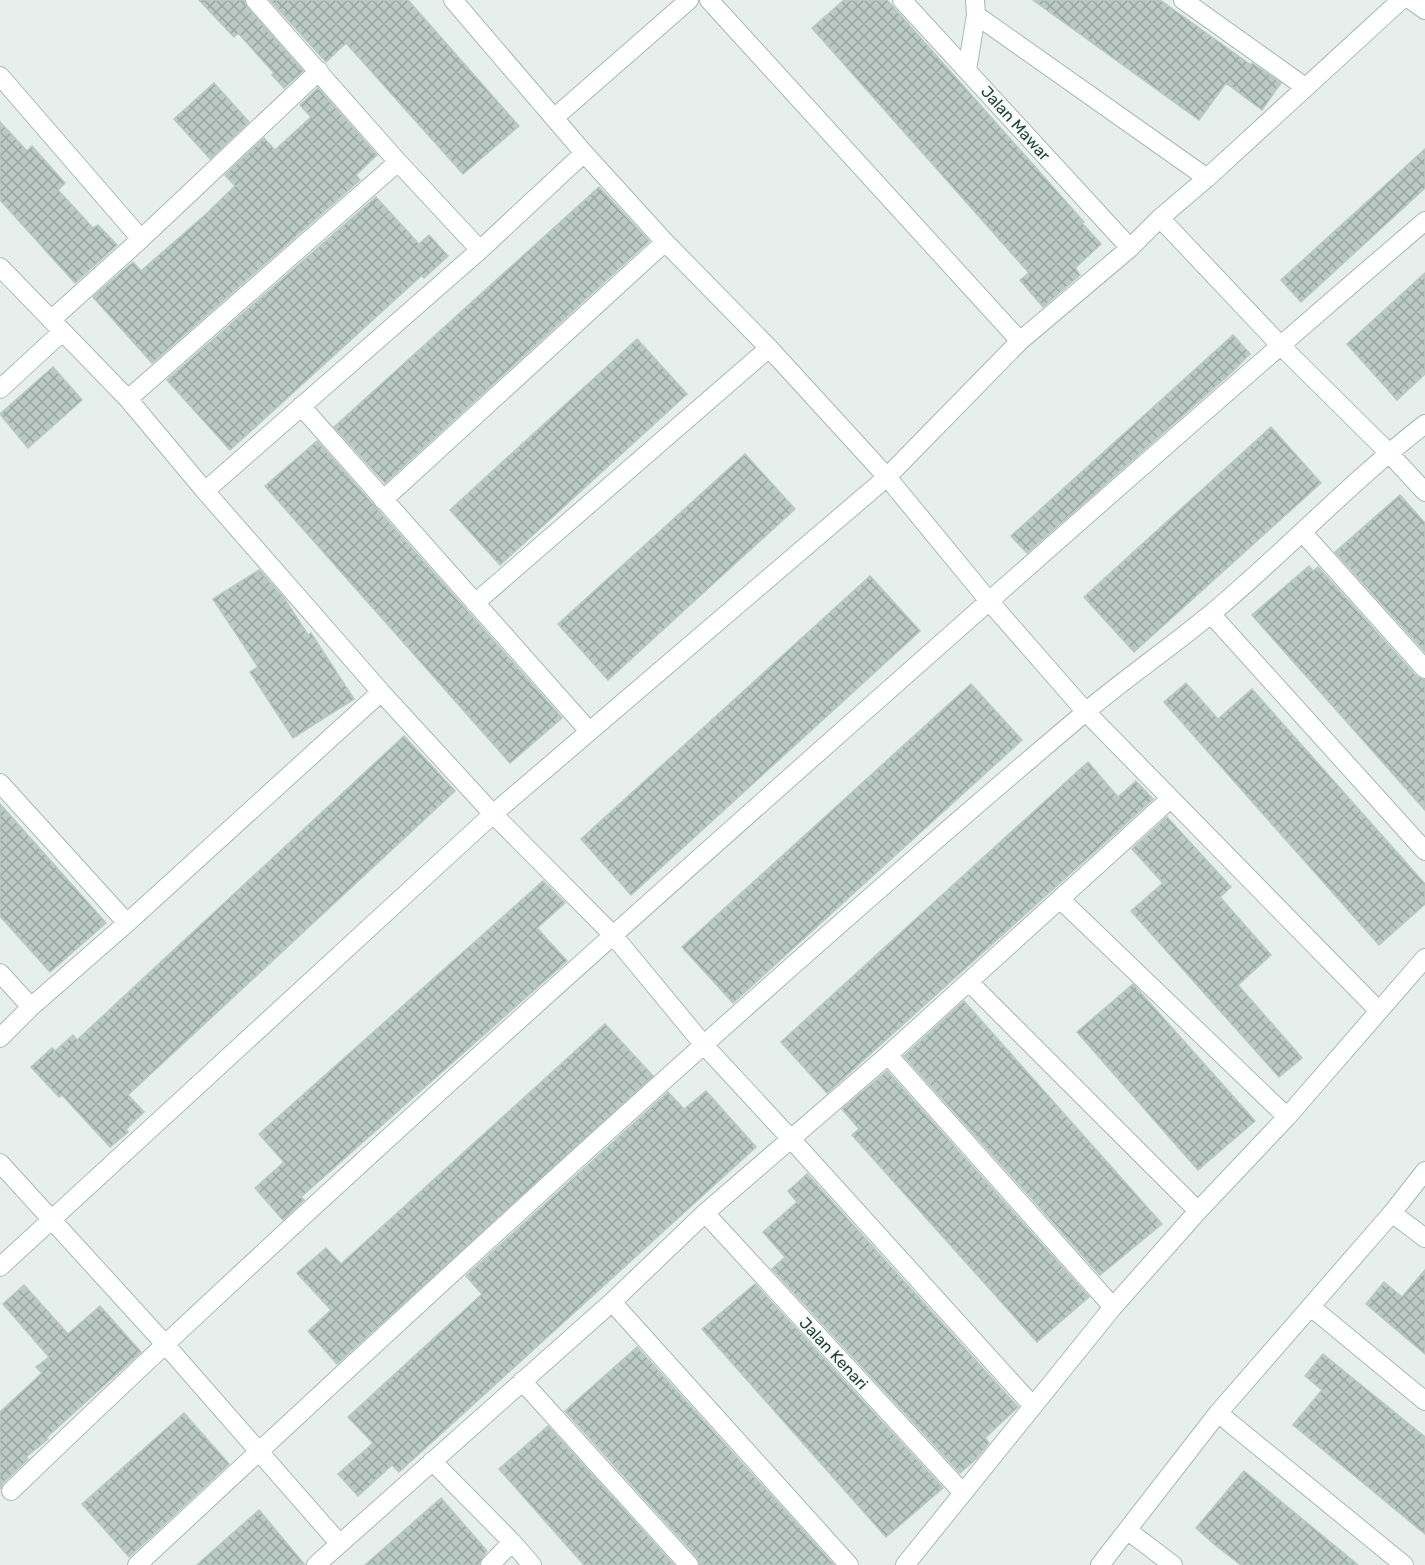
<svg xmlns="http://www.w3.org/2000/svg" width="1425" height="1565" font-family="Rubik,sans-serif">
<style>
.building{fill:url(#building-cross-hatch);stroke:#b8c9c2;stroke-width:1.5}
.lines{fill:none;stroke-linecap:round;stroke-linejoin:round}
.minor-casing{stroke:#a8b8b2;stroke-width:20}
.minor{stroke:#fff;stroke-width:18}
.labels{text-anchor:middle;stroke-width:5;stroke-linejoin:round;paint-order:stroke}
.street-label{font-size:16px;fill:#24423a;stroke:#f7fbf9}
</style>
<defs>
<pattern id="building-cross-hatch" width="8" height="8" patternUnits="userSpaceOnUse" patternTransform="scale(1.5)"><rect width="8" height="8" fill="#bbcac4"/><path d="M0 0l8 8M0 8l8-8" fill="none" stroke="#98a6a0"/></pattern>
</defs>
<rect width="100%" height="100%" fill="#e6efeb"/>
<path class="building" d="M199 0H244L247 7 303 71 284 88 272 75 274 73 238 33 234 37Z
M270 0H408L519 126 463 174 346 43 326 62Z
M844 0H887L1084 222 1082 223 1101 244 1075 268 1080 275 1043 307 1020 280 1029 273 812 28Z
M1033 0H1160L1251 65 1252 63 1281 83 1262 110 1226 83 1199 120Z
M214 83 249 122 210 159 174 119Z
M318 88 377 155 356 175 360 180 152 363 93 297 133 262 141 271 205 215 235 186 225 175 264 138 275 150 311 117 300 105Z
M0 122 27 151 32 146 65 183 58 190 93 228 98 225 117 245 75 283 0 200Z
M1425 149V188L1301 302 1281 280Z
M599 187 649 241 385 483 334 427Z
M376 197 419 244 429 235 448 256 424 278 422 275 230 450 167 380Z
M1425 273V374L1397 400 1347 344Z
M1233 335 1250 354 1231 373 1027 553 1011 536Z
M637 339 687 394 500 565 450 510Z
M53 367 82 400 28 448 0 414Z
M1271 427 1321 483 1134 652 1084 597Z
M317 441 562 718 510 763 265 486Z
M745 454 795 509 608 680 558 624Z
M1400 495 1425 523V652L1335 552Z
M1309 566 1313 571 1318 567 1417 677 1425 680V810L1252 615Z
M259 570 284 598 308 635 311 633 354 699 293 738 250 672 258 667 213 599Z
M870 576 920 631 631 895 581 839Z
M1186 683 1218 719 1252 689 1425 884V904L1379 945 1164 702Z
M971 684 1022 740 733 1003 682 947Z
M404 736 455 791 128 1095 144 1112 126 1129 128 1132 110 1147 62 1095 59 1097 31 1067 52 1048 55 1051 73 1035 77 1040Z
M1088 762 1118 797 1136 781 1153 799 827 1093 781 1042Z
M0 804 106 923 50 972 0 916Z
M1167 817 1231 887 1220 897 1271 955 1238 985 1302 1058 1279 1077 1131 911 1163 883 1132 849Z
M543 881 565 903 537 928 567 961 301 1197 304 1200 283 1220 255 1188 284 1162 259 1134Z
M1133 984 1255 1121 1198 1170 1077 1032Z
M964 1001 1162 1224 1100 1275 904 1056Z
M605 1024 653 1076 337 1364 308 1331 331 1310 297 1273 326 1248 341 1264Z
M887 1071 1089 1297 1037 1342 852 1135 859 1129 842 1109Z
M706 1091 756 1147 399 1472 392 1465 358 1496 338 1474 373 1443 348 1417 482 1294 466 1276 668 1092 684 1109Z
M807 1174 1018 1407 985 1438 989 1443 976 1459 960 1473 772 1269 785 1257 763 1232 797 1202 788 1191Z
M1425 1270V1354L1366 1304 1384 1282 1402 1297Z
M755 1284 943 1488 886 1537 702 1329Z
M24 1285 68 1334 100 1306 141 1352 46 1438 48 1439 26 1457 28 1459 3 1483 0 1489V1412L42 1373 36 1367 49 1357 3 1304Z
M637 1347 834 1565H700L697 1557 565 1411Z
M1323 1354 1425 1437V1534L1293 1425 1322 1390 1305 1376Z
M184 1413 229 1464 129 1557 82 1504Z
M548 1426 674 1565H584L499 1469Z
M1244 1471 1323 1536 1358 1565H1241L1215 1545 1196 1528Z
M441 1498 487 1551 482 1558 479 1565H365Z
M259 1510 305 1565H197L226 1539Z"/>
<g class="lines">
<g class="minor-casing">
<path id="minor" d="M255 0 398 162 480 250
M453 0 584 153 665 242 769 348 887 477 989 601 1086 712 1379 1011
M709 0 1020 341
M902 0 1130 248
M1183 0 1305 87
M1411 0 1425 10
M976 15 1207 178
M967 70 976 15 975 0
M0 76 141 239
M554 118 689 0
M1160 218 1280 345 1388 452 1425 492
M0 267 128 399 205 491 381 692 493 814 613 935 703 1044 791 1139 1032 1405
M51 320 141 239 319 71
M0 389 62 332
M128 399 398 162
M301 406 589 731
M205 491 480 250 584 153
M383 500 665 242
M1303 533 1425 669
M475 603 769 348
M1211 614 1425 851
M0 783 127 923
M1060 899 1287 1117
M0 973 31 1007
M0 1038 31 1007 127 923 381 692
M888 1055 1113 1307
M0 1163 164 1343 339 1543
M1198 1211 1287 1117 1425 958
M705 1213 963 1493
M1392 1213 1425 1238
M0 1267 493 814 887 477 1020 341 1130 248 1160 218 1207 178 1401 0
M612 1302 849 1565
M1311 1307 1425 1401
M522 1381 689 1565
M1218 1413 1404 1565
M432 1461 512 1542 532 1565
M11 1491C263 1248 524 1014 786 781 998 593 1210 405 1425 221
M1127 1530 1173 1565
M137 1565C447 1276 759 988 1082 715 1124 679 1170 648 1212 613 1285 552 1350 482 1425 424
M316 1565 612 1302 705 1213 888 1055 1170 799
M490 1565 512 1542
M905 1565 1113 1307 1198 1211 969 982
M1100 1565 1218 1413 1392 1213 1425 1171"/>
</g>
<use href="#minor" class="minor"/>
</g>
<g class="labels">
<g class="street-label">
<text transform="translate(1016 123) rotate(48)" y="6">Jalan Mawar</text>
<text transform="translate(834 1353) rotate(47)" y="6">Jalan Kenari</text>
</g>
</g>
</svg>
